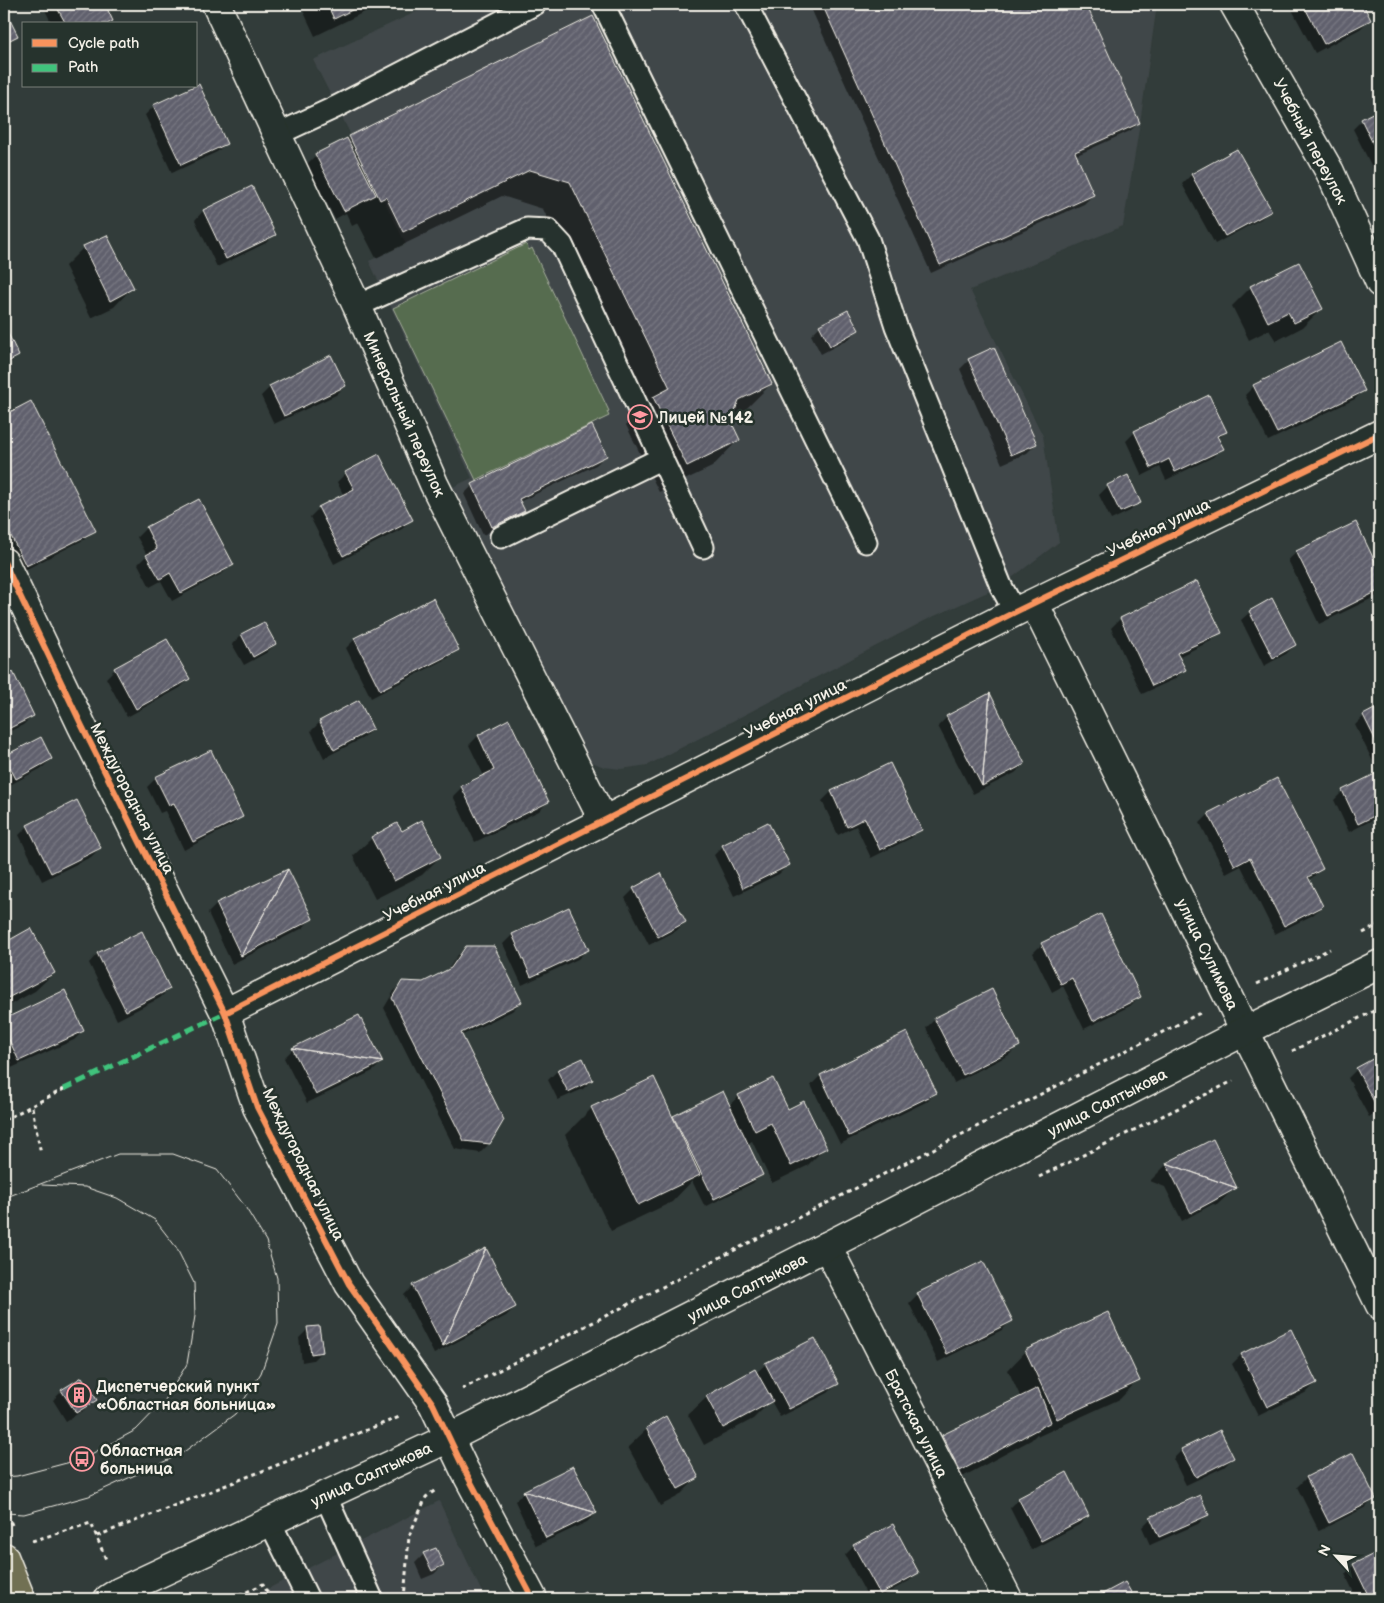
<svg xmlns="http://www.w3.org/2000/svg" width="1384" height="1603" font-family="'Balsamiq Sans',sans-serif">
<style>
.built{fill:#404749}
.pitch{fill:#576c50;stroke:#a6ae9c}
.shadow{fill:#0007}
.building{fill:url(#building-hatch);stroke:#f4f1e8}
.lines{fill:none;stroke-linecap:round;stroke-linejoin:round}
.service-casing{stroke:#f4f1e8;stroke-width:25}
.minor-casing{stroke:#f4f1e8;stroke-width:31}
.secondary-casing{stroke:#f4f1e8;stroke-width:31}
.primary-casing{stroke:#f4f1e8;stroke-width:31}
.path{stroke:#f4f1e8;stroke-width:3;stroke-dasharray:4 4;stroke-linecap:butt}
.service{stroke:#26332d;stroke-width:21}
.minor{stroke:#26332d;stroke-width:28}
.secondary{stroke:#26332d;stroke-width:28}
.primary{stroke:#716f52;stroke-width:28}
.tram{stroke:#f4f1e8;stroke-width:1}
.quiet{stroke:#40c37c;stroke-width:5;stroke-dasharray:10 5;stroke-linecap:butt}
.cycleway-casing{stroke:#26332d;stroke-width:9}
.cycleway{stroke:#f8935d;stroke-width:6}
.labels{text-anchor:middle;stroke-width:5;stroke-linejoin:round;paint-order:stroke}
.street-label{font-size:16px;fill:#f4f1e8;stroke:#26332d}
.poi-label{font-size:16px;font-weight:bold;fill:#f4f1e8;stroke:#26332d;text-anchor:start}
</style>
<defs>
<pattern id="building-hatch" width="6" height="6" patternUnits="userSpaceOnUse" patternTransform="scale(1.25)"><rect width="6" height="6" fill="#61616d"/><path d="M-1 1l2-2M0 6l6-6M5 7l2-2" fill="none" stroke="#787882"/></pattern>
</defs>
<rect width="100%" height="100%" fill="#323c3a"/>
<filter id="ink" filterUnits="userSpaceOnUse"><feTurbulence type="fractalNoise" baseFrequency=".02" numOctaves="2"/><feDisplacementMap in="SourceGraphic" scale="10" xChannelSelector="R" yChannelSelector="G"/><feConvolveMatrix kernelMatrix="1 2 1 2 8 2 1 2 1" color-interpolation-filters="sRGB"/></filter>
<g filter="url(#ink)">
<path class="built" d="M433 4H1157L1140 123 1123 226 970 290 1043 436 1059 542 1001 586 930 618 648 765 621 769 604 767 592 762 580 750 453 487 472 478 369 261 406 244 313 60Z
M439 1501 485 1599H248Z"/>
<path class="pitch" d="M526 244 529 250 532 248 609 411 607 412 609 416 476 480 393 308Z"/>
<path class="shadow" d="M42 4H103L112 20 108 24H52Z
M300 4H381L315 36Z
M809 4H1085L1139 123 1130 131 1075 156 1093 195 1084 204 931 273Z
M1289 4H1361L1369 20 1360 29 1315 53Z
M4 11 16 36 4 47Z
M592 18 771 384 744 411 731 417 730 421 739 439 712 467 659 492 626 425 641 410 543 209 502 196 376 258 358 223 352 226 346 213 335 219 307 164 316 155 350 137Z
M154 106 226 143 217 152 172 173 145 115Z
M1380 111V170L1375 173 1353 129 1362 120Z
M1237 150 1270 210 1261 219 1215 244 1182 184 1191 175Z
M252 188 274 234 266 243 217 267 195 220 203 211Z
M107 236 132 288 114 307 91 318 65 266 84 247Z
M1298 263 1321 309 1303 327 1276 341 1269 330 1249 340 1232 306 1251 287Z
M847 311 857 330 849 339 821 354 811 335 820 326Z
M4 328 18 356 9 364 4 367Z
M969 360 1036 444 1027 453 1002 464 960 369Z
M345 386 336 395 274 424 261 396 270 387Z
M1254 386 1364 390 1355 399 1268 441 1245 395Z
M1209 397 1226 431 1218 439 1222 448 1213 457 1166 480 1160 467 1142 476 1126 441 1135 432Z
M30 403 94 531 85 539 17 574 4 549V416Z
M605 456 596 465 519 502 523 511 514 520 483 535 464 494 473 485Z
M346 473 411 520 402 529 334 564 310 517 319 508 344 496 337 482Z
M1108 486 1139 502 1130 511 1111 520 1099 495Z
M198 500 232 564 223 573 172 601 161 581 150 587 138 564 147 555 137 537 146 528Z
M1356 523 1380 575V592L1377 596 1319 624 1288 560 1297 552Z
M1197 583 1220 632 1211 641 1178 657 1184 670 1175 679 1142 694 1111 628 1120 619Z
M1250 612 1295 645 1286 654 1264 666 1241 620Z
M263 623 275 644 266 653 244 665 232 644 241 635Z
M355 639 457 649 448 658 371 698 346 648Z
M115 669 189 679 180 688 127 717 106 678Z
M12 674 32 716 23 725 4 734V678Z
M358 702 372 729 363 738 324 758 311 731 320 722Z
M1380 707V776L1355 725 1364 716Z
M947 717 1024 764 1015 773 973 794 938 726Z
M508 721 548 802 539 811 475 842 453 796 462 787 484 776 469 745 478 736Z
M40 738 51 759 42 768 6 787 4 782V758Z
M889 765 920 829 911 838 871 858 856 826 838 835 822 801 831 792Z
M1376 775 1380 782V816L1349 832 1334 800 1343 791Z
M156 778 241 817 232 825 184 850 165 811 160 813 147 787Z
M1209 814 1322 868 1313 877 1308 880 1322 906 1313 915 1275 934 1241 866 1226 874 1200 823Z
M28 826 100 848 91 857 42 881 19 835Z
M401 833 440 857 422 875 375 899 353 856 372 838Z
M723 846 788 865 779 874 734 896 714 855Z
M661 875 685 922 676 931 649 945 625 898 634 889Z
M217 904 311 919 303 928 232 964 208 913Z
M568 909 587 950 578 959 522 985 503 944 512 935Z
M31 930 54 973 35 991 4 1008V944Z
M1042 944 1139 997 1130 1006 1084 1029 1063 986 1052 992 1033 953Z
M466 947 521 1002 512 1011 461 1036 489 1144 480 1153 455 1149 384 1008 394 991 403 982 423 983 447 971 457 956Z
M97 954 169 989 160 998 117 1020 89 963Z
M64 992 83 1031 74 1040 9 1069 8 1065 4 1069V1020Z
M935 1019 1018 1046 1009 1055 954 1083 926 1028Z
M906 1034 935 1093 926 1102 840 1144 811 1085 820 1076Z
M293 1049 382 1062 373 1071 307 1103 284 1058Z
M1380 1056V1111L1369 1117 1348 1078 1357 1069Z
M583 1059 592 1080 583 1089 558 1100 548 1080 557 1071Z
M739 1096 787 1111 825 1148 807 1166 772 1183 752 1141 747 1144 761 1174 753 1183 705 1207 692 1181 672 1202 611 1231 565 1135 592 1108 672 1118 674 1117 728 1106Z
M1167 1164 1235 1188 1217 1205 1213 1204 1182 1221 1165 1187 1150 1181Z
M413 1286 515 1307 506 1316 434 1354 404 1295Z
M918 1294 1011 1321 1002 1330 938 1362 909 1303Z
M308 1329 322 1351 313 1360 302 1362 299 1338Z
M1291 1331 1316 1383 1307 1392 1258 1416 1232 1364 1241 1355Z
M1026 1351 1138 1380 1120 1399 1039 1436 1037 1434 1031 1440 942 1488 925 1454 943 1436 1021 1398 1008 1370Z
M766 1364 837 1384 828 1393 780 1417 771 1401 753 1419 704 1445 688 1415 707 1397 756 1373Z
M62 1391 96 1399 87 1408 66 1421 53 1400Z
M647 1429 697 1478 679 1496 660 1506 628 1447Z
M1182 1450 1233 1458 1224 1467 1186 1485 1173 1459Z
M1353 1454 1375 1498 1366 1507 1319 1531 1297 1487 1306 1478Z
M524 1492 596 1513 587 1522 536 1546 515 1501Z
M1019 1499 1088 1516 1079 1525 1031 1550 1010 1508Z
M1207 1515 1198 1524 1150 1545 1142 1527 1151 1518Z
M854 1546 918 1572 909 1581 876 1599H869L845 1555Z
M1380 1552V1599H1357L1345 1574 1354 1565Z
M424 1554 443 1565 434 1574 422 1579 415 1563Z"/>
<path class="building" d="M55 4H105L113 21 107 24H66Z
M327 4H364L334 19Z
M822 4H1086L1140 123 1075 152 1094 195 940 265Z
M1303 4H1363L1371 20 1324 44Z
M4 8 18 36 4 43Z
M593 16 772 384 739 400 731 421 740 440 687 466 653 397 670 388 570 182 530 170 403 232 386 197 380 200 349 136Z
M199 84 227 144 181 165 153 105Z
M1380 109V158L1361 119Z
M347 138 376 195 344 211 315 154Z
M1237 149 1272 211 1225 236 1191 174Z
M252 186 276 235 226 259 203 210Z
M107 235 134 288 110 301 83 246Z
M1299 262 1323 309 1294 323 1288 312 1268 322 1250 286Z
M848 310 859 330 830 346 819 325Z
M4 325 19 356 4 364Z
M1341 342 1365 391 1277 433 1253 385Z
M994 347 1037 444 1011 455 968 359Z
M331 355 346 386 284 416 269 386Z
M1209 395 1227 432 1217 436 1224 449 1175 472 1169 459 1151 468 1134 431Z
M31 401 96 531 26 566 4 522V415Z
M592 425 607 456 519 499 525 511 492 527 472 484Z
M379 454 413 520 343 556 318 507 354 489 345 472Z
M1128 475 1141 503 1120 512 1107 485Z
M199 499 234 565 181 593 170 573 160 579 146 555 157 549 146 527Z
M1356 522 1380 572V590L1328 616 1296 551Z
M1197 581 1222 633 1177 653 1186 670 1152 686 1120 618Z
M433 598 459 650 380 690 354 638Z
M1272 598 1296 645 1273 658 1249 611Z
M264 622 276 644 253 657 241 634Z
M167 639 190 679 136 709 114 668Z
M13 672 34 716 4 731V677Z
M990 693 982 786 946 716Z
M990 693 1025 764 982 786Z
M359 700 373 729 334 750 319 721Z
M1380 706V749L1363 715Z
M509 719 549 802 484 834 461 786 494 770 478 735Z
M41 737 52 759 16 779 4 756Z
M211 750 243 817 193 842 174 803 169 805 155 777Z
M890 763 922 830 880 850 865 818 847 827 831 791Z
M1377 773 1380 779V813L1358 824 1342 790Z
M1277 778 1323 869 1308 877 1323 906 1284 926 1250 858 1235 866 1208 813Z
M77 800 101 848 51 873 27 825Z
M422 820 441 857 394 881 371 837 397 823 402 831Z
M768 822 790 865 743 888 722 845Z
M288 869 313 919 241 956Z
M288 869 241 956 216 903Z
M661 873 686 922 658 937 633 888Z
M569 907 589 950 531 977 512 934Z
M1101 914 1141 997 1093 1021 1072 978 1061 984 1041 943Z
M31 928 55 973 4 1000V943Z
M142 931 170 989 126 1011 97 953Z
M466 946H494L522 1002 461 1033 504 1120 490 1144 464 1141 392 998 402 981 423 982 451 968Z
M992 989 1020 1046 963 1075 934 1018Z
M65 990 84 1031 19 1061 4 1029V1019Z
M359 1015 383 1062 292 1048Z
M907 1032 937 1093 849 1136 820 1075Z
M292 1048 383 1062 316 1095Z
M4 1049 11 1063 4 1067Z
M1380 1055V1108L1378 1109 1356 1068Z
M583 1058 593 1080 568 1092 557 1070Z
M654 1077 700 1175 638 1205 591 1107Z
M773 1078 788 1109 804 1101 827 1148 791 1166 771 1123 755 1131 738 1095Z
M723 1091 763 1175 714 1199 673 1116Z
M1213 1139 1237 1188 1166 1163Z
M1166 1163 1237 1188 1191 1213Z
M486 1248 516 1307 443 1346Z
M486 1248 443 1346 412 1285Z
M983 1261 1013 1321 947 1354 917 1293Z
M1108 1312 1140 1381 1057 1419 1025 1350Z
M319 1326 323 1352 311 1354 307 1327Z
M1291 1329 1317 1383 1267 1407 1241 1354Z
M815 1338 839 1384 789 1409 765 1363Z
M755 1369 773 1401 723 1428 706 1396Z
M82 1377 97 1400 76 1413 61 1390Z
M1038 1388 1051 1422 960 1471 942 1435Z
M666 1416 699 1478 678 1489 646 1428Z
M1220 1430 1234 1458 1196 1477 1181 1449Z
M1353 1453 1376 1499 1329 1523 1306 1477Z
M573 1466 597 1513 523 1491Z
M1067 1472 1089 1516 1041 1541 1018 1498Z
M523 1491 597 1513 546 1538Z
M1200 1495 1209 1515 1159 1537 1150 1517Z
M893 1524 919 1573 880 1594 853 1545Z
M436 1548 444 1565 432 1571 423 1553Z
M1380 1551V1599H1370L1353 1564Z
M1125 1582 1135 1599H1093Z
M585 1591 589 1599H569Z"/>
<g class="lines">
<g class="service-casing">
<path id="service" d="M603 4 866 542
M746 5 868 239 896 326 1001 586 1015 612
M278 134 336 107 535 4
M357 306 527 229 548 230 562 245 703 547
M501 537 662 458
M325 1495 372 1599
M270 1522 308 1599"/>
</g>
<g class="minor-casing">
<path id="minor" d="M216 4 357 306 434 484 603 820
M1234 4 1330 172 1380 283
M4 562 82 726 225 1013 257 1107 349 1284 433 1404 464 1469 533 1599
M1034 603 1380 1305
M225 1013 1015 612 1380 434
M827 1246 1008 1599"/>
</g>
<g class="secondary-casing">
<path id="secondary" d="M108 1599 119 1592 449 1438 827 1246 1245 1031 1380 964"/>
</g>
<g class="primary-casing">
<path id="primary" d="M4 1557 21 1599"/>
</g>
<path class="path" d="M1363 933 1380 924
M1257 984 1330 949
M1292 1051 1380 1008
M32 1107 41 1154
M4 1120 64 1089
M1039 1177 1233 1081
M462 1389 1200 1013
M4 1507 12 1525
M97 1536 402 1416
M32 1541 91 1523 107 1562
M232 1599 263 1584 271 1599
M404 1599 409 1536 426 1497 437 1489"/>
<use href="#service" class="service"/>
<use href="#minor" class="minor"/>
<use href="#secondary" class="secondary"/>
<use href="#primary" class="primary"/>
<path class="tram" d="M4 1198 118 1154H173L217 1170 244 1205 266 1241 277 1278 278 1324 261 1373 235 1414 181 1454 89 1496 24 1514 4 1513
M4 1477 17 1476 82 1459 136 1430 165 1400 187 1364 195 1316 194 1283 176 1247 155 1220 117 1198 85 1187 42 1185"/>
<path class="quiet" d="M64 1089 225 1013"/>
<g class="cycleway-casing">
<path id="cycleway" d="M4 562 82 726 225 1013 257 1107 349 1284 433 1404 464 1469 533 1599
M225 1013 1015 612 1380 434"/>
</g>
<use href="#cycleway" class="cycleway"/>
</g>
</g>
<defs>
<g id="school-ring" transform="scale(1.25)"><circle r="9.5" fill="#26332d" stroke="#ff9aa2" stroke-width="1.5"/><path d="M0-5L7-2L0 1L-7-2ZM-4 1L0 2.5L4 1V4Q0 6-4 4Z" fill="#ff9aa2"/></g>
<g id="building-ring" transform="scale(1.25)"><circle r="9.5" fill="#26332d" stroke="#ff9aa2" stroke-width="1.5"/><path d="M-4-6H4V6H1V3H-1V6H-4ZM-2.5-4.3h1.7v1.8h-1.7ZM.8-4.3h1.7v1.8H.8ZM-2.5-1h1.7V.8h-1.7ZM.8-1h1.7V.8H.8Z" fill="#ff9aa2"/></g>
<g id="bus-ring" transform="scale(1.25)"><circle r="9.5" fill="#26332d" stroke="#ff9aa2" stroke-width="1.5"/><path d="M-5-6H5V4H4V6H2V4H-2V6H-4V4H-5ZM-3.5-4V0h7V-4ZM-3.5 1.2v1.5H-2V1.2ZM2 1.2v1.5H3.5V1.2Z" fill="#ff9aa2"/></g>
</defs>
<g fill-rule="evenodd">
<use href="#school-ring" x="640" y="417"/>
<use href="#building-ring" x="79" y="1395"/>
<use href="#bus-ring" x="82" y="1459"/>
</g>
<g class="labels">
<g class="street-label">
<text transform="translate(1311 141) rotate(62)" y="6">Учебный переулок</text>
<text transform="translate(405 414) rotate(66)" y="6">Минеральный переулок</text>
<text transform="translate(1158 527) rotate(-26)" y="6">Учебная улица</text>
<text transform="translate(795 708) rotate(-27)" y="6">Учебная улица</text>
<text transform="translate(133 798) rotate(63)" y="6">Междугородная улица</text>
<text transform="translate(434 891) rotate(-27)" y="6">Учебная улица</text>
<text transform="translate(1208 954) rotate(64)" y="6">улица Сулимова</text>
<text transform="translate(1107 1102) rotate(-27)" y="6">улица Салтыкова</text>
<text transform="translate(304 1164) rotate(64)" y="6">Междугородная улица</text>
<text transform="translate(747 1287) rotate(-27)" y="6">улица Салтыкова</text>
<text transform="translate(917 1423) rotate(63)" y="6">Братская улица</text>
<text transform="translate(371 1474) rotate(-25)" y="6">улица Салтыкова</text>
</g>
<g class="poi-label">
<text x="658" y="423">Лицей №142</text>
<text x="96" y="1392">Диспетчерский пункт<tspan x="96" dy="18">«Областная больница»</tspan></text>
<text x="100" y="1456">Областная<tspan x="100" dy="18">больница</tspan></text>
</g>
</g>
<rect width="1384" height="1603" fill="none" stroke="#26332d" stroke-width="20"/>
<rect x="10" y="10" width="1364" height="1583" fill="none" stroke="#f4f1e8" stroke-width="2" filter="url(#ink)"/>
<rect x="22" y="22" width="175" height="65" fill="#26332d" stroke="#787f78"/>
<rect x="32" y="39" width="25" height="8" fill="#f8935d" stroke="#787f78"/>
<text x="68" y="48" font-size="15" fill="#f4f1e8">Cycle path</text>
<rect x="32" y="64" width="25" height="8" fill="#40c37c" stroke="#787f78"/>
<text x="68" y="72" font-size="15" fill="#f4f1e8">Path</text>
<g transform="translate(1336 1556) rotate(296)" stroke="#26332d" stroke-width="4" paint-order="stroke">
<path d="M0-4L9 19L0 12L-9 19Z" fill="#f4f1e8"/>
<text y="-8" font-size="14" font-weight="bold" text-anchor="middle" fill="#f4f1e8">N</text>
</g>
</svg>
